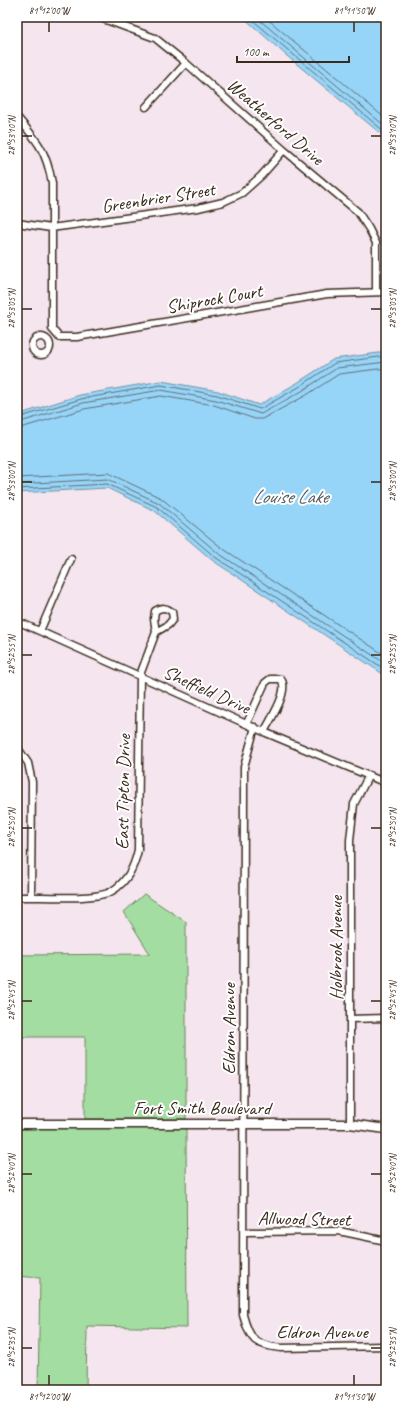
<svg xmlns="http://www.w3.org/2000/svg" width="403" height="1407" font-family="Caveat,sans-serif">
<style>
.green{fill:#a3dda2;stroke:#6f8460}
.water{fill:#97d5f8;stroke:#7291a1}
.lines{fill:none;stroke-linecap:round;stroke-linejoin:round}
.shore{stroke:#606e75;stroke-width:1}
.street-casing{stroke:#3b2a1e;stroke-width:9}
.secondary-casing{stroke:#3b2a1e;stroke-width:11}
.street{stroke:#fff;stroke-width:6}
.secondary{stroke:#fff;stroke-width:8}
.ticks{fill:none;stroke:#3b2a1e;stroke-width:1.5}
.labels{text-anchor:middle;stroke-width:4;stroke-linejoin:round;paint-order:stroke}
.street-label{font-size:19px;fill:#3b2a1e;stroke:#fff}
.water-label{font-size:20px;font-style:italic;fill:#575d5f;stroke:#fff}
.neatline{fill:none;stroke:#3b2a1e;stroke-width:1.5}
.ticks-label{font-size:10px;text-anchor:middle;fill:#3b2a1e}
</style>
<rect width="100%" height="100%" fill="#f4e5ee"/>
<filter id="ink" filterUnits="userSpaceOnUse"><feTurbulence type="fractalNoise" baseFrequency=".025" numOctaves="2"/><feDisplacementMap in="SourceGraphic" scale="8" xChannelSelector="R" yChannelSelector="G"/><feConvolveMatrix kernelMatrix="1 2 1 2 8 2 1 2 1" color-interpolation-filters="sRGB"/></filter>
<g filter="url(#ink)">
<path class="green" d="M144 894 186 922V1119H85V1037H17V955L150 954 124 912Z
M186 1127 187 1328 87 1326 86 1390H38L40 1278 17 1276V1128Z"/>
<path class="water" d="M243 17H386V138L287 56Z
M386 352V676L212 560 155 511 107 488 17 493V415L80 395 161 381 218 391 259 405 297 383 334 359Z"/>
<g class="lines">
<path class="shore" d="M249 17 386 133
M256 17 386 127
M265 17 386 119
M17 418 81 399 161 385 217 395 260 409 299 387 335 363 386 356
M17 423 83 403 161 390 216 400 261 414 302 391 337 368 386 362
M17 429 84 409 161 396 214 405 255 419H262L305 396 339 374 386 368
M17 478 108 473 161 498 222 548 386 656
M17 484 108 479 159 503 218 553 386 664
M17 489 107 484 157 507 215 557 386 670"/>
<g class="street-casing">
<path id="street" d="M98 17 155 38 186 63 284 150 358 212 369 229 376 243V292
M146 107 186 63
M17 117C38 142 46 150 52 183V329L59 337H77L327 294 386 292
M17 223 51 228 198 208 223 202 242 193 261 176 284 150
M32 346a9 9 0 1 1 18 0a9 9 0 1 1-18 0Z
M17 621 264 732 386 783
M40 631 71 559
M247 723 265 683 270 679H281C290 691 270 720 264 732
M255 727 244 767 243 1315C250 1341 255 1345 281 1348L386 1346
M17 747 28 763 32 782 31 896
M17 897C39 896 96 901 112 891 128 881 134 867 138 850L140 675 156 632 168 625 173 619 172 612C166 607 162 607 155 611L154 619 156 632
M350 1019 386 1018
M350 1124V840L354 804 369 775
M244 1232 339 1231 386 1241"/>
</g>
<g class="secondary-casing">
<path id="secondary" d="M17 1124H350L386 1129"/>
</g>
<use href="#street" class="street"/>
<use href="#secondary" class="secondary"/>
</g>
</g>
<path class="ticks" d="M49 22V32M354 22V32M22 136H32M371 136H381M22 309H32M371 309H381M22 482H32M371 482H381M22 655H32M371 655H381M22 828H32M371 828H381M22 1001H32M371 1001H381M22 1174H32M371 1174H381M22 1348H32M371 1348H381M49 1375V1385M354 1375V1385"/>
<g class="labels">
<g class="street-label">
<text transform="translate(276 121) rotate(41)" y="7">Weatherford Drive</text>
<text transform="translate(158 197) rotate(-9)" y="7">Greenbrier Street</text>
<text transform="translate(214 298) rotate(-10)" y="7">Shiprock Court</text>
<text transform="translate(207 689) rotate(24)" y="7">Sheffield Drive</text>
<text transform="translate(122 792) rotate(-89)" y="7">East Tipton Drive</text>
<text transform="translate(335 948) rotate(-90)" y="7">Holbrook Avenue</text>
<text transform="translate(228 1029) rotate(-90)" y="7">Eldron Avenue</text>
<text x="202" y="1114">Fort Smith Boulevard</text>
<text transform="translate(304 1218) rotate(1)" y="7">Allwood Street</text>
<text x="322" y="1338">Eldron Avenue</text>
</g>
<g class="water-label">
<text x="290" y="503">Louise Lake</text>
</g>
</g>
<rect width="403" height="1407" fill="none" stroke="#fff" stroke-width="44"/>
<path d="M237 56v6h112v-6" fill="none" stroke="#3b2a1e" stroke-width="2"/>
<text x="243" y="56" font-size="12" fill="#3b2a1e" stroke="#ffffff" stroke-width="3" paint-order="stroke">100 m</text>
<rect x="22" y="22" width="359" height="1363" class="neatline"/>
<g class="ticks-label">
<text x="49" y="14">81°12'00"W</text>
<text x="354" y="14">81°11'50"W</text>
<text transform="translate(11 136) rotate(-90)" y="4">28°53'10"N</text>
<text transform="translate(392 136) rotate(-90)" y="4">28°53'10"N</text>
<text transform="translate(11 309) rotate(-90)" y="4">28°53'05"N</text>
<text transform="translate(392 309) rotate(-90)" y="4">28°53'05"N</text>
<text transform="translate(11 482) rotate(-90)" y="4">28°53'00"N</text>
<text transform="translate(392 482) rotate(-90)" y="4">28°53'00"N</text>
<text transform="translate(11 655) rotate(-90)" y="4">28°52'55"N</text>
<text transform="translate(392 655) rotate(-90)" y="4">28°52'55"N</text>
<text transform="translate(11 828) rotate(-90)" y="4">28°52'50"N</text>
<text transform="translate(392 828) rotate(-90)" y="4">28°52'50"N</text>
<text transform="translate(11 1001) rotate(-90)" y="4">28°52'45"N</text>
<text transform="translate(392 1001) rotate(-90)" y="4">28°52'45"N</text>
<text transform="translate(11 1174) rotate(-90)" y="4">28°52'40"N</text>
<text transform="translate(392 1174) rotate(-90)" y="4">28°52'40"N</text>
<text transform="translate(11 1348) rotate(-90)" y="4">28°52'35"N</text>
<text transform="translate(392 1348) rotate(-90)" y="4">28°52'35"N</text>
<text x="49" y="1400">81°12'00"W</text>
<text x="354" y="1400">81°11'50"W</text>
</g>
</svg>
